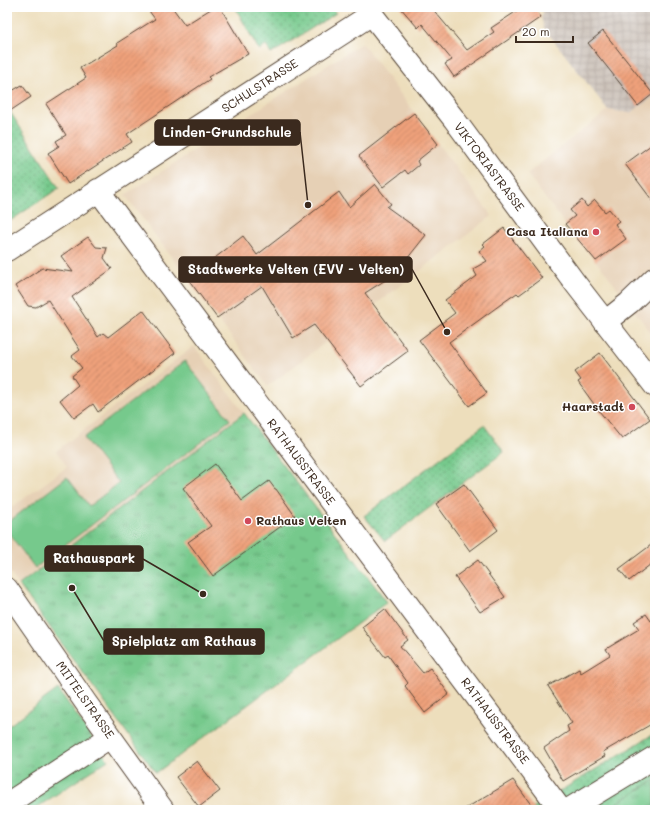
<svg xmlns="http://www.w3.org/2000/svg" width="662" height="817" font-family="Mali,sans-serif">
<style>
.built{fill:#e6d0b5}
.industrial{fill:url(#industrial-grid)}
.grass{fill:url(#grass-dots);stroke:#587a55}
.park{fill:url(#park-tufts);stroke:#587a55}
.pitch{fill:#76c98c;stroke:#587a55}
.building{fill:url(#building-hatch)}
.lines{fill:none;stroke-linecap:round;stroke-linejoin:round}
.street-casing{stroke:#564536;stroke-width:24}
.secondary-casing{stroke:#564536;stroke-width:24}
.street{stroke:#fff;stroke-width:22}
.secondary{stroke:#fff;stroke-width:22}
.poi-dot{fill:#d1495b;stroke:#fff;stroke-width:1.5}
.labels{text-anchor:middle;stroke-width:3;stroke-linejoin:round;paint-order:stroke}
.street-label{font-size:12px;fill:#3b2a1e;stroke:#fff}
.poi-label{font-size:12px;font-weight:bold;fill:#3b2a1e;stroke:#fff;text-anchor:end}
.leader{fill:none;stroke:#3b2a1e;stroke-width:1.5}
.callout-dot{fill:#3b2a1e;stroke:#fff;stroke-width:1.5}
.callout{fill:#3b2a1e;stroke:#3b2a1e;stroke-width:1.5}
.callout-label{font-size:13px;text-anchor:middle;font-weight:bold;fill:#fff}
</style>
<defs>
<pattern id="industrial-grid" width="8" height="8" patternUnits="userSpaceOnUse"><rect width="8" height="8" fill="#ccc2b9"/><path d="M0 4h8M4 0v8" fill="none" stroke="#b0a79f"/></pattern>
<pattern id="grass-dots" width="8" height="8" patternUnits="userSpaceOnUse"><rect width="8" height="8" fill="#76c98c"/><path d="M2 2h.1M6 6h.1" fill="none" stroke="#62a372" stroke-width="1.8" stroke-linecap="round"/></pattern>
<pattern id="park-tufts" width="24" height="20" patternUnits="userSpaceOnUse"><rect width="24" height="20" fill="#76c98c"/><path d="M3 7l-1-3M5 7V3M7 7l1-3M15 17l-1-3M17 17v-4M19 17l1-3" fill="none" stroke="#62a372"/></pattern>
<pattern id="building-hatch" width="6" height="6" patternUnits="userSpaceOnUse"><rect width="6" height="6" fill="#efa17c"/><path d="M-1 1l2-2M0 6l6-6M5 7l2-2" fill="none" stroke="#c38365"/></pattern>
</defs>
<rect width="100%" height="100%" fill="#fff"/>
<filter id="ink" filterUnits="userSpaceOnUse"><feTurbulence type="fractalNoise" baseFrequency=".025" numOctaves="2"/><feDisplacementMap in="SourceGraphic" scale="8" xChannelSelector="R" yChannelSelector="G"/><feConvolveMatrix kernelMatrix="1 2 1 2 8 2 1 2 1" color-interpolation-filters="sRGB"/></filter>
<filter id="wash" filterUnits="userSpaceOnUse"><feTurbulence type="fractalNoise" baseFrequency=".012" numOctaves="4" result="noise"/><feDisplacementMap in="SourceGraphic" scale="16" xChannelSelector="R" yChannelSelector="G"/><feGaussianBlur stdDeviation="0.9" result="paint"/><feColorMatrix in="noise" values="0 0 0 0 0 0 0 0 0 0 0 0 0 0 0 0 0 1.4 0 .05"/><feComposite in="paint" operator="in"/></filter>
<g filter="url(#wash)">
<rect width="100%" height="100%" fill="#eddebc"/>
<path class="built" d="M362 43 492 216 268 386 125 195Z
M655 96V338L606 273 565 224 527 174 608 110 630 113Z
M194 346 244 413 19 585 7 569V511L67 467 56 451Z"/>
<path class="industrial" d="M539 7H655V96L630 113 608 110 544 28 541 17 543 12Z"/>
<path class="grass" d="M235 7H331L336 13 271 54 266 45 259 50Z
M7 107 59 188 7 223Z
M484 425 504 452 385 541 364 516Z
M655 733V780L606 810H529Z"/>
<path class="park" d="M244 413 387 602 156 773 19 585Z
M58 689 108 760 33 810H7V727Z
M655 780V810H606Z"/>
<path class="pitch" d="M185 361 230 420 35 568 7 531V523L67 477 89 506 119 483 84 438Z"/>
<g id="blocks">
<path class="building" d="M146 7H172L185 25 214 7H220L248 54 208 77 210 79 127 134 132 142 68 184 48 153 59 146 56 141 66 135 46 104 86 78 80 68 118 45 117 43 155 19Z
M400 7H431L467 50 494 32 491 28 523 7H534L541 17 454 77 445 64 452 60 422 24 418 28Z
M603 31 653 94 638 106 588 43Z
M22 85 31 97 7 113V94Z
M414 113 438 144 417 161 419 165 408 174 405 170 383 187 359 156Z
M655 142V204L625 164Z
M375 184 391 204 387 207 426 235 395 274 365 293 408 351 361 386 314 325 293 338 262 286 217 318 188 279 243 236 257 255 339 192 349 207Z
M582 200 587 207 595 200 605 212 609 209 619 221 615 224 626 239 596 261 565 224 575 216 570 210Z
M504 228 542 278 519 295 517 293 504 302 449 342 487 393 469 406 419 340 455 313 445 300 477 276 473 269 487 261 479 251 485 246 483 244Z
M88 237 96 247 107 248 104 258 112 269 72 297 98 337 103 333 108 337 143 310 175 353 98 412 93 404 74 418 60 400 78 385 72 376 82 368 72 356 80 350 48 300 36 307 28 306 15 286 42 268 73 272 61 256Z
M600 353 650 419 622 439 599 411 578 382 581 380 575 372Z
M215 464 242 501 269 481 275 489H276L295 516 213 576 188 542 211 526 183 488Z
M464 484 498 530 470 551 436 504Z
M655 542V561L629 581 619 569Z
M478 560 505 597 480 612 455 577Z
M385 609 408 640 400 646 423 673 430 668 449 694 425 713 405 686 408 683 388 655 385 657 362 627Z
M646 614 651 621 655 619V722L603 752 605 756 563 781 544 748 569 731 567 726 572 723 548 686 579 669 581 673 610 655 606 649 639 629 634 622Z
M197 761 220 791 199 807 176 777Z
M513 780 535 810H463Z"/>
</g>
</g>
<g filter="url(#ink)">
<use href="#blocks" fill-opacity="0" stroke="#564536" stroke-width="1"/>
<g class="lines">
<g class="street-casing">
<path id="street" d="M98 190 561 810
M7 250 372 14
M605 322 629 303 655 278
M7 589 86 703 163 810
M7 804 110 737
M568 810 655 757"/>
</g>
<g class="secondary-casing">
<path id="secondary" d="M366 7 454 119 575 283 655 386"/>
</g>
<use href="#street" class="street"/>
<use href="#secondary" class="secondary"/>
</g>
</g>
<g class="poi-dot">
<circle cx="596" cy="232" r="4"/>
<circle cx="632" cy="407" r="4"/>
<circle cx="248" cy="521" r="4"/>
</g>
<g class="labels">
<g class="street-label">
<text transform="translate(260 86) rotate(-33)" y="4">SCHULSTRASSE</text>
<text transform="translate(489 167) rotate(53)" y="4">VIKTORIASTRASSE</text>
<text transform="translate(301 462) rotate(53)" y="4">RATHAUSSTRASSE</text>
<text transform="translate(85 700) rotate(55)" y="4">MITTELSTRASSE</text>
<text transform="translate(495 721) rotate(53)" y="4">RATHAUSSTRASSE</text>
</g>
<g class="poi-label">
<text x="588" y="236">Casa Italiana</text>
<text x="624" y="411">Haarstadt</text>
<text x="256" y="525" text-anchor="start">Rathaus Velten</text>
</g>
</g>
<path class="leader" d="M308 205L300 132M447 332L412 269M203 594L143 559M72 588L104 641"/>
<g class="callout-dot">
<circle cx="308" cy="205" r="4"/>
<circle cx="447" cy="332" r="4"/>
<circle cx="203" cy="594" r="4"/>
<circle cx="72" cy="588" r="4"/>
</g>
<g class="callout">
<rect x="155" y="120" width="145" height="25" rx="4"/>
<rect x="179" y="257" width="233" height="25" rx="4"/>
<rect x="45" y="546" width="98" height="25" rx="4"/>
<rect x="104" y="629" width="160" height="25" rx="4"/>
</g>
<g class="callout-label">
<text x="227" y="137">Linden-Grundschule</text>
<text x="296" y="274">Stadtwerke Velten (EVV - Velten)</text>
<text x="94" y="563">Rathauspark</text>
<text x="184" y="646">Spielplatz am Rathaus</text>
</g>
<rect width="662" height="817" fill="none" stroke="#fff" stroke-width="24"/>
<path d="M516 36v6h57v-6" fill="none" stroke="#3b2a1e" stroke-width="2"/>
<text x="522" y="36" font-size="12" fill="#3b2a1e" stroke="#ffffff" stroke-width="3" paint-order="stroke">20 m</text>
</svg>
